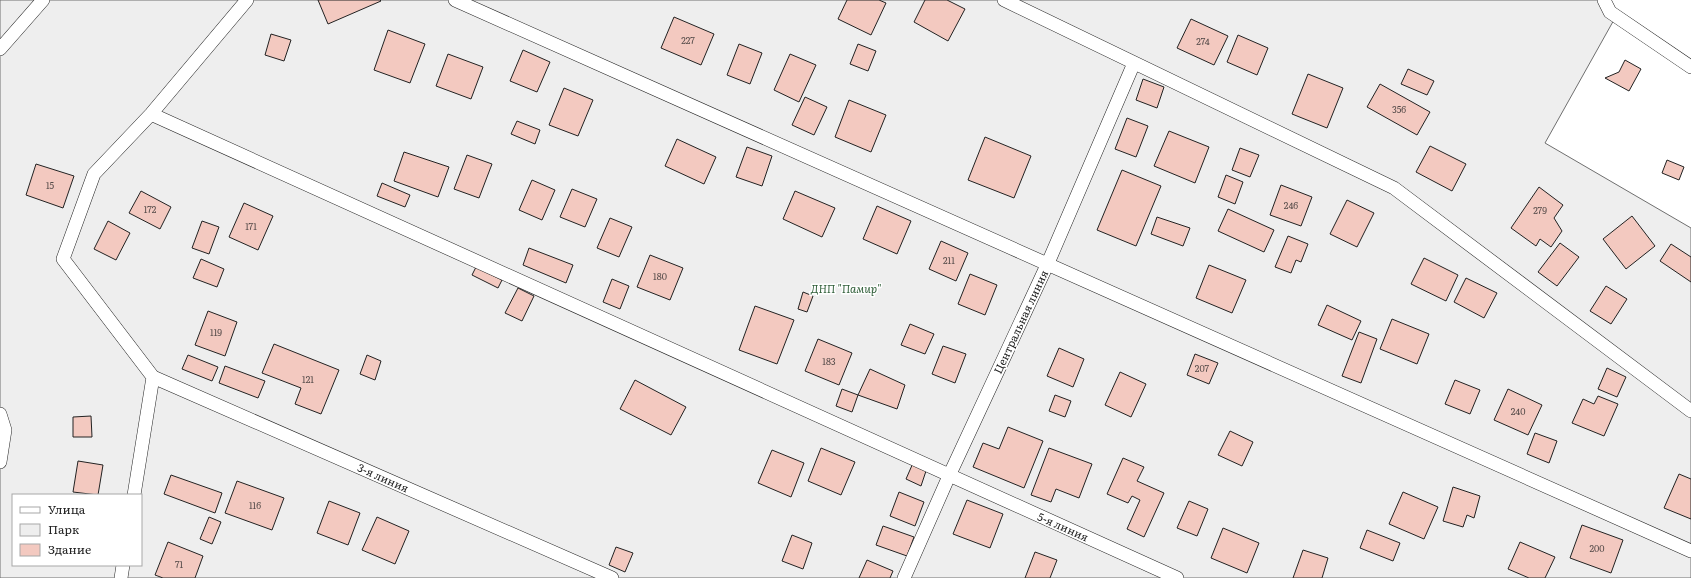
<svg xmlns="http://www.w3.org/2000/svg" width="1691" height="578" font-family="Literata,serif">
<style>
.green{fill:#eee;stroke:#6f6f6f;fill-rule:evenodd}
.building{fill:#f3c9c0;stroke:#222}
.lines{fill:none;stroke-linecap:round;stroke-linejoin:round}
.street-casing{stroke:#222;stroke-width:14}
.street{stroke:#fff;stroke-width:13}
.labels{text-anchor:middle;stroke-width:3;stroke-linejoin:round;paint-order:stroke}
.number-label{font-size:9px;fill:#564c4a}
.park-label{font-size:11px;font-style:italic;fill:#2f5e38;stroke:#fff}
.street-label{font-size:11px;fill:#222;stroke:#fff}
</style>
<rect width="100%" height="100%" fill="#fff"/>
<path class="green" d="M0 0H1604L1615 18 1545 143 1691 228V578H0ZM13 495H141V565H13Z"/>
<path class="building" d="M318 0H380L381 1 328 24Z
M847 0H879L886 3 871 35 838 19Z
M925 0H947L965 9 948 41 914 22Z
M674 17 714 34 701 65 661 48Z
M1191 19 1228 36 1214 65 1177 48Z
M388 30 425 44 410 83 374 70Z
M271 34 291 40 284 61 265 55Z
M1238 35 1268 48 1257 75 1227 62Z
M739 44 762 53 750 84 727 75Z
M858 44 876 51 868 71 850 64Z
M523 50 550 62 537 92 510 81Z
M448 54 483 67 471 99 436 86Z
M790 54 816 65 799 102 774 90Z
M1625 60 1641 69 1629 91 1605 78 1619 72Z
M1408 69 1434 81 1427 95 1401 84Z
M1308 74 1343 88 1327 128 1292 114Z
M1143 79 1164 87 1157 108 1136 100Z
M1380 84 1430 112 1417 135 1367 107Z
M564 88 593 100 578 136 549 125Z
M805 97 827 107 814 135 792 125Z
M849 100 886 115 871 152 835 137Z
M1127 118 1148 126 1136 157 1115 149Z
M517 121 540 130 535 144 511 134Z
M1169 131 1209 147 1195 183 1154 166Z
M985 137 1031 156 1014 198 968 180Z
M677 139 716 157 704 184 665 166Z
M1430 146 1466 164 1452 191 1416 172Z
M747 147 772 156 762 186 736 177Z
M1240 148 1259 155 1250 177 1232 170Z
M404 152 449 167 438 197 394 181Z
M467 155 492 164 479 198 454 189Z
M1667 160 1684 167 1679 180 1662 173Z
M36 164 74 176 63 208 26 195Z
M1122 170 1161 186 1136 246 1097 230Z
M1226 175 1243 182 1235 204 1218 197Z
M532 180 555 190 542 220 519 210Z
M382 183 410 195 405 207 377 196Z
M1281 185 1312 197 1301 226 1270 215Z
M1539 187 1563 205 1554 218 1562 231 1551 247 1540 239 1536 246 1511 228Z
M572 189 597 199 585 227 560 217Z
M141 191 171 207 160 229 129 213Z
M795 191 835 208 822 237 783 219Z
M1347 200 1374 213 1357 247 1330 234Z
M244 203 273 216 258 250 229 237Z
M877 206 911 221 897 254 863 239Z
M1228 209 1274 230 1264 252 1218 231Z
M1632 216 1655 246 1626 269 1603 239Z
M1157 217 1190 228 1183 246 1151 234Z
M610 218 632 227 619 257 597 248Z
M108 221 130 233 116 260 94 249Z
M202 221 219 227 209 254 192 248Z
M1288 236 1308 244 1301 262 1296 260 1291 273 1275 267Z
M941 241 968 253 956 281 929 269Z
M1560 243 1579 257 1557 286 1538 272Z
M1671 244 1691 257V282L1660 261Z
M529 248 573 265 566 283 523 265Z
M650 255 683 268 670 300 637 287Z
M1424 258 1458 275 1446 301 1411 284Z
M201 259 224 269 217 287 193 278Z
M1209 265 1246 280 1232 313 1196 298Z
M476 267 502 280 498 288 472 275Z
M970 274 997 285 985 315 958 304Z
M1466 278 1497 293 1484 318 1454 302Z
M612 279 629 286 620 309 603 302Z
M1606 286 1627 299 1611 324 1590 311Z
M518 288 534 296 522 321 505 313Z
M803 292 813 296 807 312 798 309Z
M1327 305 1361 321 1352 340 1318 325Z
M755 306 794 320 777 364 739 350Z
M208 311 237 322 225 356 195 345Z
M1392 319 1429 334 1417 364 1380 349Z
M910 324 934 334 925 354 901 345Z
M1359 332 1377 339 1361 383 1342 376Z
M818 339 852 353 839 385 805 371Z
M274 344 339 370 321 414 295 404 301 388 262 373Z
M943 346 966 354 955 383 932 374Z
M1059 348 1084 359 1073 387 1047 376Z
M1195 354 1218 363 1209 384 1187 375Z
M188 355 218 367 212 381 182 369Z
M367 355 381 361 375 380 360 374Z
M225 366 265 381 258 398 219 383Z
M1607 368 1626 377 1617 397 1598 389Z
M870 369 905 385 897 409 858 395Z
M1120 372 1146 384 1131 417 1105 405Z
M635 380 686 407 671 435 620 409Z
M1455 380 1480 390 1470 414 1445 404Z
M842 389 858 395 852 412 836 406Z
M1508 389 1542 405 1528 435 1494 420Z
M1055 395 1071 401 1065 417 1049 411Z
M1598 396 1618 404 1604 436 1572 423 1583 399 1594 404Z
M91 416 92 437H73V417Z
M1008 427 1043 441 1024 488 973 467 983 443 999 449Z
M1230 431 1253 442 1242 466 1218 455Z
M1535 433 1557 441 1549 463 1527 454Z
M821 448 855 462 841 495 808 481Z
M1049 448 1092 464 1079 498 1056 489 1051 502 1031 495Z
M772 450 804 463 791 497 758 483Z
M1123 458 1144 467 1137 481 1164 493 1144 537 1127 529 1140 500 1132 496 1128 503 1107 494Z
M78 461 103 465 98 495 73 492Z
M913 463 926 471 921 486 906 479Z
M1679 474 1691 479V519L1664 508Z
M171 475 222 493 215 513 164 494Z
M237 481 284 498 272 530 225 513Z
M1453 487 1480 496 1474 518 1467 515 1463 527 1443 521Z
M899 492 924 502 915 526 890 516Z
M1403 492 1438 507 1424 539 1389 524Z
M967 500 1003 514 990 548 953 534Z
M329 501 360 513 348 545 317 533Z
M1189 501 1208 509 1197 536 1177 528Z
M209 517 221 522 212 544 200 539Z
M377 517 409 531 395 564 362 550Z
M1582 525 1623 540 1611 573 1570 558Z
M883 526 914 537 907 556 876 545Z
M1223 528 1259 543 1247 573 1211 558Z
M1367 530 1400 543 1393 561 1360 548Z
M792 535 812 543 803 569 782 561Z
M168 542 203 556 195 578H163L155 575Z
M1520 542 1555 557 1545 578H1529L1508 569Z
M616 547 633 553 625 572 609 565Z
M1303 550 1328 558 1322 578H1293Z
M1035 552 1057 560 1050 578H1025Z
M867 560 893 571 890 578H859Z"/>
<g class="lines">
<g class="street-casing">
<path id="street" d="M455 0 1691 551
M1004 0 1394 188 1691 411
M1604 0 1610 12 1691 67
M0 49 43 0
M151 114 1177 578
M153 377 612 578
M0 414 5 430 0 462
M134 495 153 377 63 259 94 174 151 114 247 0
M121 578 123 565
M904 578 949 476 1048 263 1134 63"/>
</g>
<use href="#street" class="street"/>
</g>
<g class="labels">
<g class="number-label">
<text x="688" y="44">227</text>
<text x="1203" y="45">274</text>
<text x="1399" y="113">356</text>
<text x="50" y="189">15</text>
<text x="1291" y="209">246</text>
<text x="150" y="213">172</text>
<text x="1540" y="214">279</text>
<text x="251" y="230">171</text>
<text x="949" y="264">211</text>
<text x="660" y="280">180</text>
<text x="216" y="336">119</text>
<text x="829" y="365">183</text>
<text x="1202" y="372">207</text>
<text x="308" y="383">121</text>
<text x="1518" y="415">240</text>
<text x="255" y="509">116</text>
<text x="1597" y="552">200</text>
<text x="179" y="568">71</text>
</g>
<g class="park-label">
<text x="846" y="293">ДНП "Памир"</text>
</g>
<g class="street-label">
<text transform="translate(1021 322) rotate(-65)" y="4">Центральная линия</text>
<text transform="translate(383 478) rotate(24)" y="4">3-я линия</text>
<text transform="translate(1063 527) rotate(24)" y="4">5-я линия</text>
</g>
</g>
<rect x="12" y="494" width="130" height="72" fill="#ffffff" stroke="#a7a7a7"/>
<rect x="20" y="507" width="20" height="6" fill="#ffffff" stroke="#a7a7a7"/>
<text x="48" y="514" font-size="12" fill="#222222">Улица</text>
<rect x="20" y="524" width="20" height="12" fill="#eeeeee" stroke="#a7a7a7"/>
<text x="48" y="534" font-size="12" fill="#222222">Парк</text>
<rect x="20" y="544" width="20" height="12" fill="#f3c9c0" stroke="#a7a7a7"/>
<text x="48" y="554" font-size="12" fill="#222222">Здание</text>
</svg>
